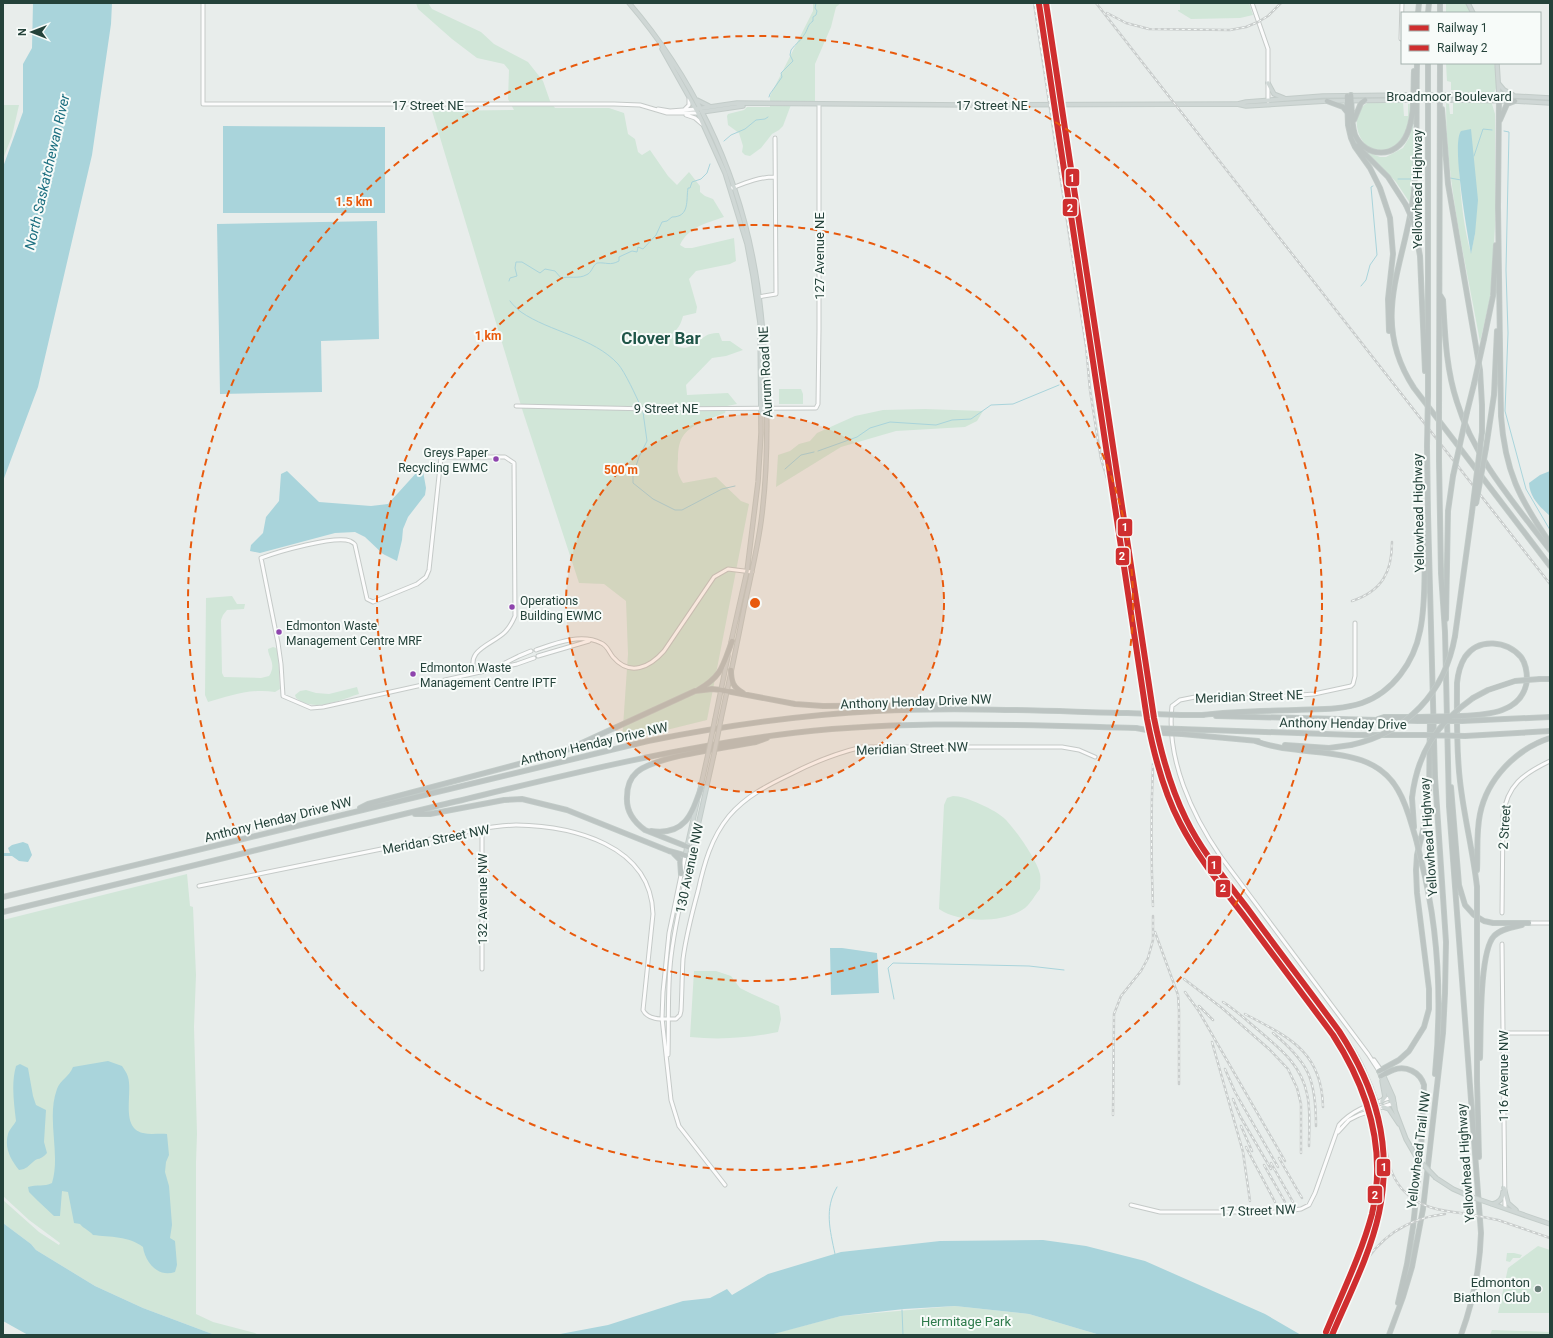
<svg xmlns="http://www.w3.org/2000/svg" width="1553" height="1338" font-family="Roboto,sans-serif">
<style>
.green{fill:#d1e6d8;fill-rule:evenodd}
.water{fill:#a9d4db}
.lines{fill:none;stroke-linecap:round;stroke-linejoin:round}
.stream{stroke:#a9d4db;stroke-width:1}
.minor-casing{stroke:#c5cac8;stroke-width:5}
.major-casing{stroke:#c3ccc9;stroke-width:5.5}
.highway-casing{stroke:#c3ccc9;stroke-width:6}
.minor{stroke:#fcfcfc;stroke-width:3}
.major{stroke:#cfd7d5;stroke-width:3.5}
.highway{stroke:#bcc4c2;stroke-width:4.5}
.rail-casing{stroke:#c9cdcc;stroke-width:2.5}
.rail{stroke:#f7fbf9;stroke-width:1;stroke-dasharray:3;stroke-linecap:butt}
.major-bridge-casing{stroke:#c3ccc9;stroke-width:5.5;stroke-linecap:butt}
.highway-bridge-casing{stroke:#c3ccc9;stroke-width:6;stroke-linecap:butt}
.major-bridge{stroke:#cfd7d5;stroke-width:3.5}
.highway-bridge{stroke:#bcc4c2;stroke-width:4.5}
.rail-1-casing{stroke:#f7fbf9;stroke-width:9}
.rail-2-casing{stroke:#f7fbf9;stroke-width:9}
.rail-1{stroke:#cf2e2f;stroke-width:6}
.rail-2{stroke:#cf2e2f;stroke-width:6}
.ring{fill:none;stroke:#e8590c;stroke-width:2;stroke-dasharray:7 5}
.bus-dot{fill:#8e44ad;stroke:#f7fbf9;stroke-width:1.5}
.poi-dot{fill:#697e78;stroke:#f7fbf9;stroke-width:1.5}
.labels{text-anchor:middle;stroke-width:4;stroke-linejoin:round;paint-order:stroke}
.bus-label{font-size:12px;fill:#24423a;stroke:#f7fbf9;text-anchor:start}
.street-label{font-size:13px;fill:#24423a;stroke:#f7fbf9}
.poi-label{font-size:13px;fill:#24423a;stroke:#f7fbf9;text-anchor:end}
.park-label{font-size:13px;fill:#2d7a4b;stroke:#f7fbf9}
.water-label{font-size:14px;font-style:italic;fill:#1c6f80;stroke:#f7fbf9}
.district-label{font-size:17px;font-weight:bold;fill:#1f5548;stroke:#f7fbf9}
.centre{fill:#e8590c;stroke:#f7fbf9;stroke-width:2}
.ring-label{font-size:12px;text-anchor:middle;font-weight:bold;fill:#e8590c;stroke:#f7fbf9;stroke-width:4;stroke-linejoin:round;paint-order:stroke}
.line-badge{stroke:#f7fbf9;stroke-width:1.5}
.badge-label{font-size:11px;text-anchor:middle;font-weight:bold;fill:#fff}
</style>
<rect width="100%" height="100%" fill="#e8edeb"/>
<path class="green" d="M416 3H428L432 9 481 32 494 44 528 62 543 81 550 101 555 108H609L624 113 628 134 635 139 638 152 642 155 650 150 668 176 677 185 689 172 700 186V192L705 196 713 199 724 217C707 223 688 227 680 245L685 248H692L734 238 736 261 730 264 696 271 689 279 697 307 696 313 683 316C681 324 678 329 672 334L675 346C696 354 699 331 719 333L722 341H730L743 350 726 356 712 358 686 385 687 395 728 393 737 404 727 406 725 413C718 415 712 418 705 421 685 429 678 437 678 459 677 470 677 473 683 483L716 477 741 501 749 504 707 720 622 741 628 654 626 601 604 584 579 583 523 412 432 111 514 110 508 99 509 70 504 64 477 58 452 39 418 9Z
M813 3H841L836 7 831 27 815 64V102H792L783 126 779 130 772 134 761 148 750 156 745 155 742 152 743 146 739 133 728 125 727 116 728 114 744 110 747 107H770V96L813 11Z
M1180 3H1249L1253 15 1240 18 1191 19 1178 11V10H1180Z
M1446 3H1466L1471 13H1446Z
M1446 63H1494C1496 72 1500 84 1494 92L1458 93 1456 92 1455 90H1451V82L1447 81Z
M1489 101 1492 104 1495 114V226L1493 262 1490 298 1480 342C1466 263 1446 184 1446 103L1449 104 1450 114H1453V103ZM1459 133 1475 234 1471 253C1461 219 1458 169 1459 133Z
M1369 102H1403L1404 116H1408V104H1410C1409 114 1409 125 1405 134 1403 141 1399 144 1393 147 1362 165 1343 114 1369 102Z
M3 105H19L12 136 3 159Z
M1413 116V160L1410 203 1396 182 1367 152 1380 157H1386L1403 148 1409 138Z
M779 389H801L803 394V404H779Z
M925 409 983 411 977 421 965 427 896 431 841 447 776 487 778 455 790 451 799 444 810 441 817 433 855 416 883 410Z
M232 596 237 604H245L244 609 227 610 223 615 221 620 222 673 224 677 261 678 269 676C277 664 268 657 268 649L273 647 276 648 278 652 280 689 275 692C251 688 230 696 208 702L205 695 206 598Z
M357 687 359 694C339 700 315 713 296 698L295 695 300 691 306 690 316 693 329 694Z
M953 796C966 796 996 810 1005 819 1015 829 1037 860 1040 874 1041 878 1040 884 1040 889 1035 895 1031 903 1025 908 1004 924 959 923 939 909L944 805 947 798Z
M187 874 190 906 193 907 196 975 194 1027 197 1134 196 1162V1314L213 1322 255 1333 258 1335H215L143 1308 95 1286 36 1250 31 1244 3 1223V1200L39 1232 59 1245 60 1243 29 1220 3 1196V920Z
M694 971H716L731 976 740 988 752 994 779 1006 781 1019 778 1032C749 1038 720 1040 690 1037Z
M1538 1246 1550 1250V1313H1498L1508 1268Z
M1507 1253H1514L1522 1255 1520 1258H1513L1510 1262 1506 1261Z
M955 1306 1029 1314 1100 1335H768L841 1316Z
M1492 1330 1550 1332V1335H1490Z"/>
<path class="water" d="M33 3H112L111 24 92 155 38 387 3 481V167L23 112V64L32 48Z
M223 126 385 127V213H223Z
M1471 129 1478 200 1475 234 1471 254C1468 236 1451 143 1461 131Z
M377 221 379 339 321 341 322 392 220 394 217 224Z
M287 471 319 502 371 506 388 504 418 471H423L426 488 425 495 408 517 403 529 402 540 397 561 383 554 365 537 355 532 335 533 260 553 250 551 251 545 263 533 266 517 279 501 281 474Z
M1550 471V516C1540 507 1530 498 1529 483L1540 475Z
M23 842 28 844 32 855 28 862 19 861 12 856H3V853H10L8 848 12 845Z
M830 948H842L877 953 879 993 831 995Z
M108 1061 122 1066C124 1069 127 1073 128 1077 133 1093 120 1128 143 1133 151 1135 159 1133 167 1134L169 1155 166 1162 165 1172 169 1186 172 1225 170 1238 175 1241 177 1265 175 1272C158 1278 145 1262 143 1247 129 1236 110 1237 93 1235 89 1230 84 1229 80 1224L74 1223 68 1192 62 1191 60 1216H54L38 1201 29 1192 28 1187C37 1184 44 1187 52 1183 61 1154 46 1119 57 1089 60 1080 69 1077 73 1067Z
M20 1064 28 1068 33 1096 36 1105 46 1110 44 1142 47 1153C40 1161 38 1157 33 1162 28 1166 27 1169 19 1170 11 1160 4 1148 8 1134 9 1130 14 1125 16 1121 14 1103 11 1084 16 1066Z
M3 1223 31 1244 36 1250 95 1286 143 1308 215 1335H28L3 1321Z
M1043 1240 1086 1246 1145 1261 1265 1314 1301 1335H1100L1029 1314 955 1306 904 1309 841 1316 770 1335H555L608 1325 683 1301 710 1298 727 1289 732 1295 768 1274 841 1252 940 1241Z"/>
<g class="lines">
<path class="stream" d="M769 97 770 94 782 77 781 73 793 61 790 55 791 50C795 44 801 41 804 35 808 30 807 25 813 21V17L816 15 817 11 815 8 816 3
M1504 131 1509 132 1506 270 1508 333 1505 411 1526 489 1550 530
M724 141 731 135 745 129 756 120 765 119 768 117
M1474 156 1483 129 1492 130
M1450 178 1461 180
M1398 179H1414
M509 281 510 278 517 276 515 268 516 262H522L540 273 545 269 555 271 561 278C568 276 579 279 586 275 592 273 592 266 597 263 606 262 610 266 619 261V257L632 251 637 252 638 247 643 249 656 235 662 222 667 221 672 217C690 217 686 200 688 188H690L692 182 701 179 707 173 710 164
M1361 286 1366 280 1370 265 1377 255 1371 187 1373 186
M510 301C513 305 517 309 521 312 550 332 593 337 618 364 625 372 636 396 641 407
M643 412 647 441 639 457 633 475V483L653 499 675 510H682L722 489 735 486
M818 451 857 437 870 428 890 422 936 425 952 420 971 419 991 405 1013 404 1059 385
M785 469 801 455 814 452
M894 999 888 968 893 963 1029 966 1064 970
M835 1254C830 1230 824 1209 837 1187
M902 1310 903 1335"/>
<g class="minor-casing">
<path id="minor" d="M203 3V104H614L640 105 667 113H698
M1252 3 1268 49V101
M1401 39 1402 3
M658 109 670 111 696 109
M685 109 689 105V99
M686 115 695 118 702 124
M732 188C747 182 759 177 775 177
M758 297 776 294 775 138
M516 406 651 409 816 408 818 404 819 329V104
M1355 623V676L1353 684 1351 686 1314 694 1259 698 1195 697 1180 700 1172 706C1166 759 1192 815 1221 857L1368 1054 1379 1071
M536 650C556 643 581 633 601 643 607 645 609 652 613 657 630 677 650 667 664 651L714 577 728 569 752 572
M538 656 589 641
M499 666 519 656 531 651
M475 673C465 649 492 645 505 632 510 627 512 623 515 616L514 463 505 457H441L429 570 426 577 417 584 373 602 367 599 355 545C355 544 352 542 350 541 335 535 277 552 261 558L278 643 281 664 283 696 311 708 323 707 517 664 534 658
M685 856 669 933 663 992 662 1018 671 1100 679 1126 725 1185
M199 886 485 828C495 827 506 825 516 825 572 826 651 844 653 914L643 1010C648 1021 665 1019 676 1019L680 1015 681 1011C682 993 682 976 683 959 686 936 692 913 698 891 704 864 711 838 729 816 746 796 768 785 791 774 814 762 837 753 862 747H1062L1079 750 1095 757
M1502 913 1503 816C1507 785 1523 774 1550 761
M1529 923H1550
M1502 944 1505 1208
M482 969V828
M1503 1033H1550
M668 1055C669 1023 667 990 671 957 675 923 683 890 691 857
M1374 1060 1381 1070
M1338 1132 1349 1120 1359 1115 1394 1103
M1131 1205 1160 1212H1279L1301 1209 1309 1205 1315 1193 1339 1125C1353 1109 1372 1104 1392 1097"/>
</g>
<g class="major-casing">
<path id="major" d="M629 3C691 75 735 165 753 259 760 294 763 328 765 364 768 417 768 470 761 522 757 551 750 579 744 608 737 645 729 682 721 719
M1468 3 1473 13
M662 49 698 113 725 173 747 244 753 276 760 323 761 433 758 482 747 571 731 642
M1497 63 1499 96
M1268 83 1274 94 1284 98
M1499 84 1504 90 1513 95
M1452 95 1513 96 1550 98
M697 100 709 106
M1452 100 1515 101 1550 103
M1238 104 1246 102 1323 96 1406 95
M696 109 737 103 969 105 1237 104 1246 106 1327 101 1406 100
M702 112 743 106
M715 719 728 656
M700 790 708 754
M685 856 697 802
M691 857 714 754
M1381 1070 1393 1097 1395 1109
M1379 1071 1395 1110 1406 1139 1417 1158
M1382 1101 1385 1097 1382 1081
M1383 1107 1389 1109 1399 1124
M1436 1178 1453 1189 1469 1196
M1504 1188 1508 1203 1516 1210
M1492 1204 1550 1224
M1493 1204C1500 1202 1503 1198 1503 1192"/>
</g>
<g class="highway-casing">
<path id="highway" d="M1418 13 1419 3
M1428 13 1429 3
M1440 13V3
M1417 63C1416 105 1418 149 1414 191 1406 264 1368 318 1414 388L1550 566
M1351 95C1352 108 1351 123 1355 135 1366 159 1397 158 1407 134 1415 116 1413 91 1414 71
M1347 96 1348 125 1351 138 1355 147 1370 168 1380 188 1390 218 1393 254 1388 299 1389 331
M1499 100 1498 207 1501 416C1505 471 1519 498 1550 543
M1327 101 1343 107 1347 112
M1442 109 1448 184 1480 370 1482 405V432
M1354 120 1361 103 1365 100
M1500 120 1507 104 1515 101
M1357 146 1388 177 1406 205
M1414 223 1420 256 1425 371
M1440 295 1443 300C1445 334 1446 369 1457 402 1474 458 1515 504 1550 550
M1484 339 1493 296 1496 245
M1428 395V63
M1467 412 1474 384
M1439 413 1440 63
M1486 448 1494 395 1497 331
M1439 461 1441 573 1445 632 1449 806 1481 1233C1480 1269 1473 1302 1461 1335
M1446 619 1448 511 1453 476
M1455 636 1472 512
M731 670C731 682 733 687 743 693
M1540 679H1550
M698 690C722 676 723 666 732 641
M1473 698 1488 690 1515 681
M1181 715H1204
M1202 715C1233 711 1265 711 1296 710 1318 709 1341 710 1362 703 1393 692 1414 662 1420 631 1427 599 1423 566 1426 534
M1216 716 1418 721
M1461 716C1487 715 1523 713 1527 680 1527 672 1526 664 1521 657 1507 641 1479 637 1465 657 1460 665 1458 673 1457 683 1457 715 1456 748 1460 781 1464 817 1473 851 1477 887
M1378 719 1384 717H1418
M1462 721 1550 717
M1181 729 1354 735H1424
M1182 734 1258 741
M1465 736 1550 731
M1255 741C1267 745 1279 748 1291 749 1330 755 1376 751 1398 790 1407 805 1411 823 1416 839
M1285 745 1329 748 1351 745
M1451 787 1459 885 1465 905 1474 915 1484 921 1493 923H1529
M1412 798 1414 827
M360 808 368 804 560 753 695 691 712 689 721 690 795 704 823 706 940 705 950 707
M415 814H430L504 800 522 799 567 810 669 851 691 857
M651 831C685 836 692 814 701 788
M693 849 645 830C634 822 626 811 627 797 627 788 630 778 637 772 655 756 730 747 756 742L767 738
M674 854 680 860 681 874
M1421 860C1439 930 1442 1002 1435 1074
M1477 870C1478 852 1476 833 1480 814 1487 779 1516 749 1550 738
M1477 886V904
M3 897 648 741C723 726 799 715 876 711 959 707 1043 711 1127 713
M3 912C148 877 292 841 437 806 550 779 662 750 777 735 896 719 1016 725 1136 728
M1477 933V1081L1479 1157
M1480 1058C1481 1034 1479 952 1494 936 1500 929 1513 927 1522 925
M1379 1071 1399 1060 1409 1051 1424 1027 1429 1009V989L1417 893 1416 870 1417 855 1426 818 1429 795 1430 718
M1381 1076C1385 1074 1389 1071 1393 1070 1406 1065 1420 1072 1424 1085L1421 1151 1413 1227 1407 1264 1398 1303
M1389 1335 1403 1297 1412 1267 1423 1209 1443 1033 1445 993 1446 942 1435 777 1428 514 1427 446"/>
</g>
<use href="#minor" class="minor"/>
<use href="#major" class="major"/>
<use href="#highway" class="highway"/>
<g class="rail-casing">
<path id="rail" d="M1034 3 1086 346 1090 390 1101 459 1123 529
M1048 3 1160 741C1175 803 1203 846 1239 898
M1096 3 1550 584
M1107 13 1126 23 1149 29 1230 30 1246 27 1258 22 1268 16 1281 3
M1352 601C1382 591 1392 572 1392 542
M1153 906C1151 859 1151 812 1153 764
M1155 932 1178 995 1179 1010V1084
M1268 937C1287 960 1306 984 1325 1008 1340 1028 1356 1048 1366 1072 1374 1089 1380 1107 1383 1126 1387 1150 1386 1170 1402 1189 1419 1209 1444 1211 1468 1214
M1184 979 1222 1008 1269 1049 1288 1069 1297 1088 1301 1104V1153
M1185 992 1198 1010 1285 1161
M1223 1002C1236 1010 1246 1020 1257 1029 1279 1048 1301 1064 1307 1094 1311 1110 1309 1129 1309 1146
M1199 1006 1213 1020
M1245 1014C1288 1037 1322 1051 1323 1107
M1273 1033C1309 1063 1316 1079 1316 1126
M1212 1042 1243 1152 1250 1201
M1225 1069 1235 1092 1278 1167
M1233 1099 1240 1116 1271 1169
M1113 1115 1114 1014 1121 996 1141 971 1148 958 1153 940V916
M1241 1126 1252 1151
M1246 1147 1275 1202
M1279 1158 1302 1198
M1271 1163 1293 1202
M1264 1165 1285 1202
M1463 1213 1498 1220 1550 1238
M1354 1282C1372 1243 1401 1219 1445 1214"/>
</g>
<use href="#rail" class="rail"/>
<g class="major-bridge-casing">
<path id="major-bridge" d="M1406 95H1452
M1406 100H1452
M708 754 715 719
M714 754 721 719
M1417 1158 1436 1178
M1469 1196 1492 1204"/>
</g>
<g class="highway-bridge-casing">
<path id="highway-bridge" d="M1406 205 1414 223
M1474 384 1484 339
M1439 413V461
M1427 446 1428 395
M1453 476 1467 412
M1476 504 1486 448
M1472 512 1482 432
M1515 681 1540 679
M1127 713 1181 715
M1418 717 1461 716
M1418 721H1462
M1136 728 1163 733 1182 734
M1151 728 1181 729
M1424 735 1465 736
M1351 745C1406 733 1445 693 1455 636
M1412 798C1417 754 1436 724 1473 698
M1416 839 1421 860
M1477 904V933"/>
</g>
<use href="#major-bridge" class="major-bridge"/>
<use href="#highway-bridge" class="highway-bridge"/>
<g class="rail-1-casing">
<path id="rail-1" d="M1046 3 1154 718C1161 753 1170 787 1186 819 1202 852 1226 880 1248 909 1278 950 1309 990 1339 1031 1376 1088 1393 1145 1379 1213 1370 1255 1349 1295 1332 1335"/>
</g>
<g class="rail-2-casing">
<path id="rail-2" d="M1039 4 1147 719C1154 755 1163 791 1180 823 1197 856 1221 886 1244 916 1274 956 1303 995 1333 1035 1368 1089 1387 1149 1372 1214 1361 1255 1342 1293 1326 1332"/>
</g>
<use href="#rail-1" class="rail-1"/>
<use href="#rail-2" class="rail-2"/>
</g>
<circle cx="755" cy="603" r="189" fill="#e8590c" fill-opacity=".12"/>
<g class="ring">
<circle cx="755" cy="603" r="189"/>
<circle cx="755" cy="603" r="378"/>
<circle cx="755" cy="603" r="567"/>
</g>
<g class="bus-dot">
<circle cx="496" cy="459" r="3.5"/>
<circle cx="512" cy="607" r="3.5"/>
<circle cx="279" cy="632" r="3.5"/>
<circle cx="413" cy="674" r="3.5"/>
</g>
<circle class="poi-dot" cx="1538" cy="1289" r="4"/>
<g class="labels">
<g class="bus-label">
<text x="488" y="457" text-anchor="end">Greys Paper<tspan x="488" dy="15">Recycling EWMC</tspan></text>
<text x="520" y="605">Operations<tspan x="520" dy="15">Building EWMC</tspan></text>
<text x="286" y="630">Edmonton Waste<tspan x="286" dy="15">Management Centre MRF</tspan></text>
<text x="420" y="672">Edmonton Waste<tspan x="420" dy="15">Management Centre IPTF</tspan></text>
</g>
<g class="street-label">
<text x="1449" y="101">Broadmoor Boulevard</text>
<text x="428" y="110">17 Street NE</text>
<text x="992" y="110">17 Street NE</text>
<text transform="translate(1417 189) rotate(-90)" y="5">Yellowhead Highway</text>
<text transform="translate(819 256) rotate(-90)" y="5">127 Avenue NE</text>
<text transform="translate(765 372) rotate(-93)" y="5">Aurum Road NE</text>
<text x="666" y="413">9 Street NE</text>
<text transform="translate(1418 513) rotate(-91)" y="5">Yellowhead Highway</text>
<text transform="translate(1249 696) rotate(-2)" y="5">Meridian Street NE</text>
<text transform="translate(916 701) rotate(-2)" y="5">Anthony Henday Drive NW</text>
<text transform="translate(1343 723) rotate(1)" y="5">Anthony Henday Drive</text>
<text transform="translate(594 743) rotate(-13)" y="5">Anthony Henday Drive NW</text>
<text transform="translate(912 748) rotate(-2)" y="5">Meridian Street NW</text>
<text transform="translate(278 819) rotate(-14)" y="5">Anthony Henday Drive NW</text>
<text transform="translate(1504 827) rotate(-86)" y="5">2 Street</text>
<text transform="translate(1428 837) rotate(-94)" y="5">Yellowhead Highway</text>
<text transform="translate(436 839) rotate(-11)" y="5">Meridan Street NW</text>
<text transform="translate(689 868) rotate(-78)" y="5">130 Avenue NW</text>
<text transform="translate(482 899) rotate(-90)" y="5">132 Avenue NW</text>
<text transform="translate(1503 1076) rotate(-90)" y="5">116 Avenue NW</text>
<text transform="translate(1418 1150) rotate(-83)" y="5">Yellowhead Trail NW</text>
<text transform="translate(1465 1163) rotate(-94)" y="5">Yellowhead Highway</text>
<text transform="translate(1258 1210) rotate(-2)" y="5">17 Street NW</text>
</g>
<g class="poi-label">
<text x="1530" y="1287">Edmonton<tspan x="1530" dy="15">Biathlon Club</tspan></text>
</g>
<g class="park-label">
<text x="966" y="1326">Hermitage Park</text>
</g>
<g class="water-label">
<text transform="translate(47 172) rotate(-77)" y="5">North Saskatchewan River</text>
</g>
<g class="district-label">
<text x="661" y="344">Clover Bar</text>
</g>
</g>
<circle cx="755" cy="603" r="6" class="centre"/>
<g class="ring-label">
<text x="354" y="206">1.5 km</text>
<text x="488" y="340">1 km</text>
<text x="621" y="474">500 m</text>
</g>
<g class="line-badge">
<rect x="1065" y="168" width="15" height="19" rx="4" fill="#cf2e2f"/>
<rect x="1062" y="198" width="16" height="19" rx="4" fill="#cf2e2f"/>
<rect x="1117" y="518" width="16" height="19" rx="4" fill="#cf2e2f"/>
<rect x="1115" y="547" width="15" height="19" rx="4" fill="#cf2e2f"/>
<rect x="1207" y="855" width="15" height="20" rx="4" fill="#cf2e2f"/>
<rect x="1215" y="879" width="16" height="19" rx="4" fill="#cf2e2f"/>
<rect x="1376" y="1158" width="15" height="19" rx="4" fill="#cf2e2f"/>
<rect x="1367" y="1185" width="16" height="19" rx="4" fill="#cf2e2f"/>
</g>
<g class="badge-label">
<text x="1072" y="182">1</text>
<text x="1070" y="212">2</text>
<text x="1125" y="531">1</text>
<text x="1122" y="560">2</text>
<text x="1214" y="869">1</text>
<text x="1223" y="892">2</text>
<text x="1384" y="1171">1</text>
<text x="1375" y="1199">2</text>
</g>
<rect width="1553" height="1338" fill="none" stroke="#24423a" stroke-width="8"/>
<rect x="1401" y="12" width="140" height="52" fill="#f7fbf9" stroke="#a3b1ad"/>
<rect x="1409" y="25" width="20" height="6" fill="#cf2e2f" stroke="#a3b1ad"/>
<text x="1437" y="32" font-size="12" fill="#24423a">Railway 1</text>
<rect x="1409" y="45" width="20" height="6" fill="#cf2e2f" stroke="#a3b1ad"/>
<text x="1437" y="52" font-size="12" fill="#24423a">Railway 2</text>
<g transform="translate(32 32) rotate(270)" stroke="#f7fbf9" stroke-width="3" paint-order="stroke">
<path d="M0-3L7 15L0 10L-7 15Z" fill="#24423a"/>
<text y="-6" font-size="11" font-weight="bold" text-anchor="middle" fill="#24423a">N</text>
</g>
</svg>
